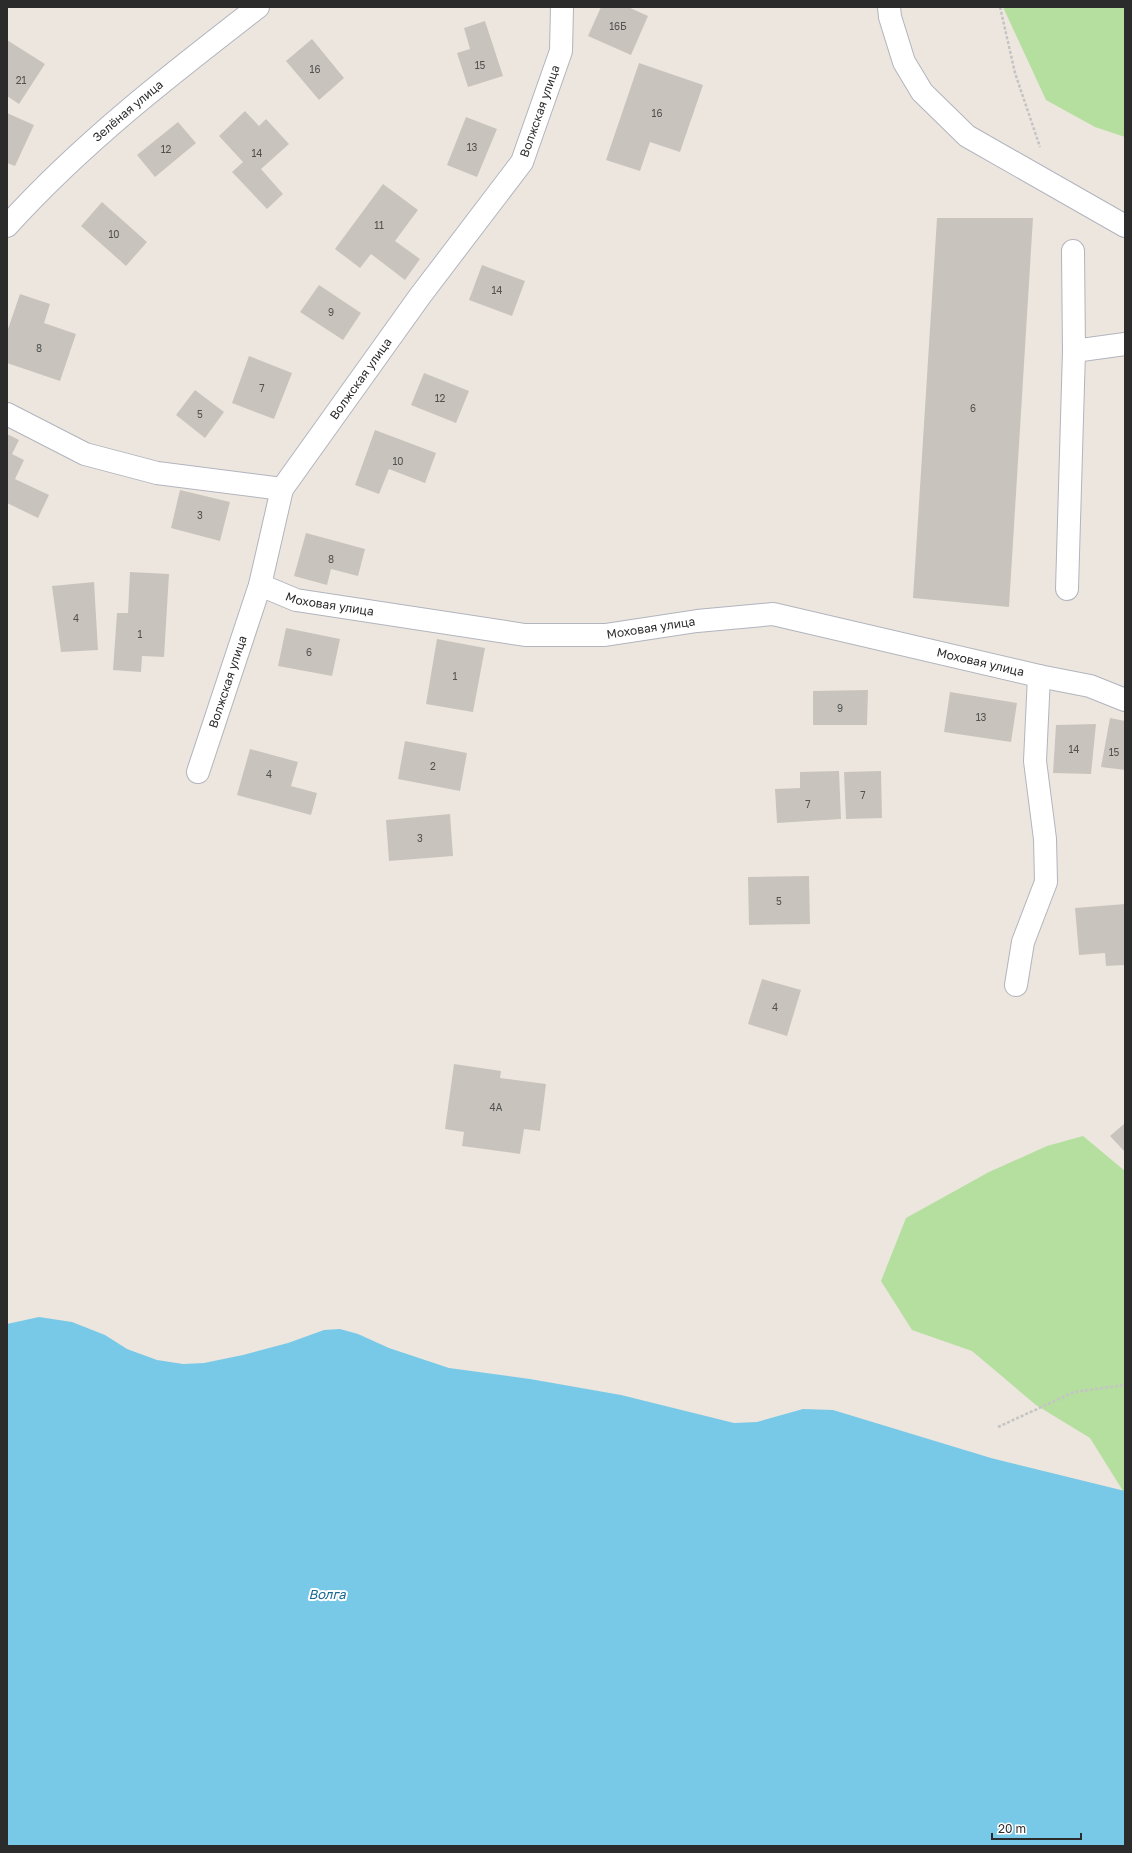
<svg xmlns="http://www.w3.org/2000/svg" width="1132" height="1853" font-family="'Golos Text',sans-serif">
<style>
.green{fill:#b4df9e}
.water{fill:#78c9e7}
.building{fill:#c8c4bd}
.lines{fill:none;stroke-linecap:round;stroke-linejoin:round}
.minor-casing{stroke:#b2b4be;stroke-width:24}
.path{stroke:#c4c4c4;stroke-width:2.5;stroke-dasharray:3 2;stroke-linecap:butt}
.minor{stroke:#fff;stroke-width:22}
.labels{text-anchor:middle;stroke-width:4;stroke-linejoin:round;paint-order:stroke}
.number-label{font-size:10px;fill:#525150}
.street-label{font-size:12px;fill:#2b2b2b;stroke:#fff}
.water-label{font-size:13px;font-style:italic;fill:#166894;stroke:#fff}
</style>
<rect width="100%" height="100%" fill="#ece6de"/>
<path class="green" d="M1003 7H1125V137L1095 127 1046 100Z
M1083 1136 1125 1171V1491H1123L1090 1438 1036 1405 972 1351 912 1330 881 1281 906 1218 989 1172 1047 1146Z"/>
<path class="water" d="M39 1317 72 1322 105 1335 127 1349 157 1360 183 1364 204 1363 243 1355 288 1343 324 1330 340 1329 358 1334 389 1348 449 1368 530 1379 621 1395 734 1423 757 1422 803 1409 833 1410 991 1458 1125 1491V1846H7V1324Z"/>
<path class="building" d="M601 7H628L648 16 631 55 588 36Z
M485 21 503 76 468 87 457 53 470 49 464 28Z
M312 39 344 78 319 100 286 61Z
M7 40 45 64 19 104 7 96Z
M639 63 703 85 680 152 650 142 640 171 606 160Z
M245 111 259 126 266 119 289 144 261 169 283 194 267 209 232 172 243 162 219 136Z
M7 113 34 125 15 166 7 163Z
M466 117 497 129 477 177 447 165Z
M178 122 196 143 155 177 137 155Z
M383 184 418 210 395 241 420 259 405 280 371 254 360 268 335 249Z
M102 202 147 242 126 266 81 226Z
M937 218H1033L1009 607 913 598Z
M482 265 525 281 512 316 469 300Z
M319 285 361 313 343 340 300 312Z
M20 294 50 304 44 323 76 334 60 381 7 363V332Z
M249 356 292 373 274 419 232 403Z
M424 373 469 391 456 423 411 405Z
M195 390 224 412 205 438 176 415Z
M375 430 436 453 425 483 389 469 379 494 355 485Z
M7 434 19 440 12 454 24 460 15 479 49 495 38 518 7 503Z
M180 490 230 502 220 541 171 528Z
M306 533 365 549 358 576 331 569 327 585 294 576Z
M130 572 169 574 164 657 142 656 141 672 113 670 117 613H128Z
M94 582 98 650 61 652 52 586Z
M286 628 340 639 332 676 278 666Z
M437 639 485 648 473 712 426 704Z
M868 690 867 725H813V691Z
M950 692 1017 703 1011 742 944 732Z
M1110 718 1125 721V770L1101 767Z
M1096 724 1091 774 1053 773 1056 725Z
M405 741 467 753 460 791 398 779Z
M250 749 298 762 291 786 317 793 311 815 237 795Z
M839 771 841 819 777 823 775 789 800 788V772Z
M881 771 882 818 846 819 844 772Z
M450 814 453 856 389 861 386 820Z
M809 876 810 924 749 925 748 877Z
M1125 904V965L1106 966 1105 953 1079 955 1075 908Z
M762 979 801 990 787 1036 748 1024Z
M454 1064 501 1071 500 1078 546 1084 540 1131 524 1129 520 1154 462 1146 464 1132 445 1129Z
M1125 1123V1152L1110 1136Z"/>
<g class="lines">
<g class="minor-casing">
<g id="minor">
<path d="M889 7 890 17 904 62 922 92 967 136 1125 226"/>
<path id="s1" d="M7 226C82 143 170 75 258 7"/>
<path d="M1073 251 1074 351"/>
<path d="M7 414 85 454 157 473 282 489"/>
<path id="s2" d="M260 585 296 600 525 635H605L697 621 773 614 1039 676 1090 686 1125 700"/>
<path d="M1067 589 1074 351 1125 344"/>
<path id="s3" d="M198 772 260 585 282 489 420 296 522 162 561 51 562 7"/>
<path d="M1016 985 1023 942 1046 882 1045 839 1035 761 1039 676"/>
</g>
</g>
<path class="path" d="M1000 7 1015 73 1040 147
M998 1427 1074 1392 1125 1385"/>
<use href="#minor" class="minor"/>
</g>
<g class="labels">
<g class="number-label">
<text x="618" y="30">16Б</text>
<text x="480" y="69">15</text>
<text x="315" y="73">16</text>
<text x="21" y="84">21</text>
<text x="657" y="117">16</text>
<text x="472" y="151">13</text>
<text x="166" y="153">12</text>
<text x="257" y="157">14</text>
<text x="379" y="229">11</text>
<text x="114" y="238">10</text>
<text x="497" y="294">14</text>
<text x="331" y="316">9</text>
<text x="39" y="352">8</text>
<text x="262" y="392">7</text>
<text x="440" y="402">12</text>
<text x="973" y="412">6</text>
<text x="200" y="418">5</text>
<text x="398" y="465">10</text>
<text x="200" y="519">3</text>
<text x="331" y="563">8</text>
<text x="76" y="622">4</text>
<text x="140" y="638">1</text>
<text x="309" y="656">6</text>
<text x="455" y="680">1</text>
<text x="840" y="712">9</text>
<text x="981" y="721">13</text>
<text x="1074" y="753">14</text>
<text x="1114" y="756">15</text>
<text x="433" y="770">2</text>
<text x="269" y="778">4</text>
<text x="863" y="799">7</text>
<text x="808" y="808">7</text>
<text x="420" y="842">3</text>
<text x="779" y="905">5</text>
<text x="775" y="1011">4</text>
<text x="496" y="1111">4А</text>
</g>
<g class="street-label">
<text dy="4" stroke="none"><textPath href="#s1" startOffset="167">Зелёная улица</textPath></text>
<text dy="4" stroke="none"><textPath href="#s3" startOffset="755">Волжская улица</textPath></text>
<text dy="4" stroke="none"><textPath href="#s3" startOffset="431">Волжская улица</textPath></text>
<text dy="4" stroke="none"><textPath href="#s2" startOffset="73">Моховая улица</textPath></text>
<text dy="4" stroke="none"><textPath href="#s2" startOffset="397">Моховая улица</textPath></text>
<text dy="4" stroke="none"><textPath href="#s2" startOffset="733">Моховая улица</textPath></text>
<text dy="4" stroke="none"><textPath href="#s3" startOffset="95">Волжская улица</textPath></text>
</g>
<g class="water-label">
<text x="327" y="1599">Волга</text>
</g>
</g>
<rect width="1132" height="1853" fill="none" stroke="#2b2b2b" stroke-width="16"/>
<path d="M992 1833v6h89v-6" fill="none" stroke="#2b2b2b" stroke-width="2"/>
<text x="998" y="1833" font-size="12" fill="#2b2b2b" stroke="#ffffff" stroke-width="3" paint-order="stroke">20 m</text>
</svg>
